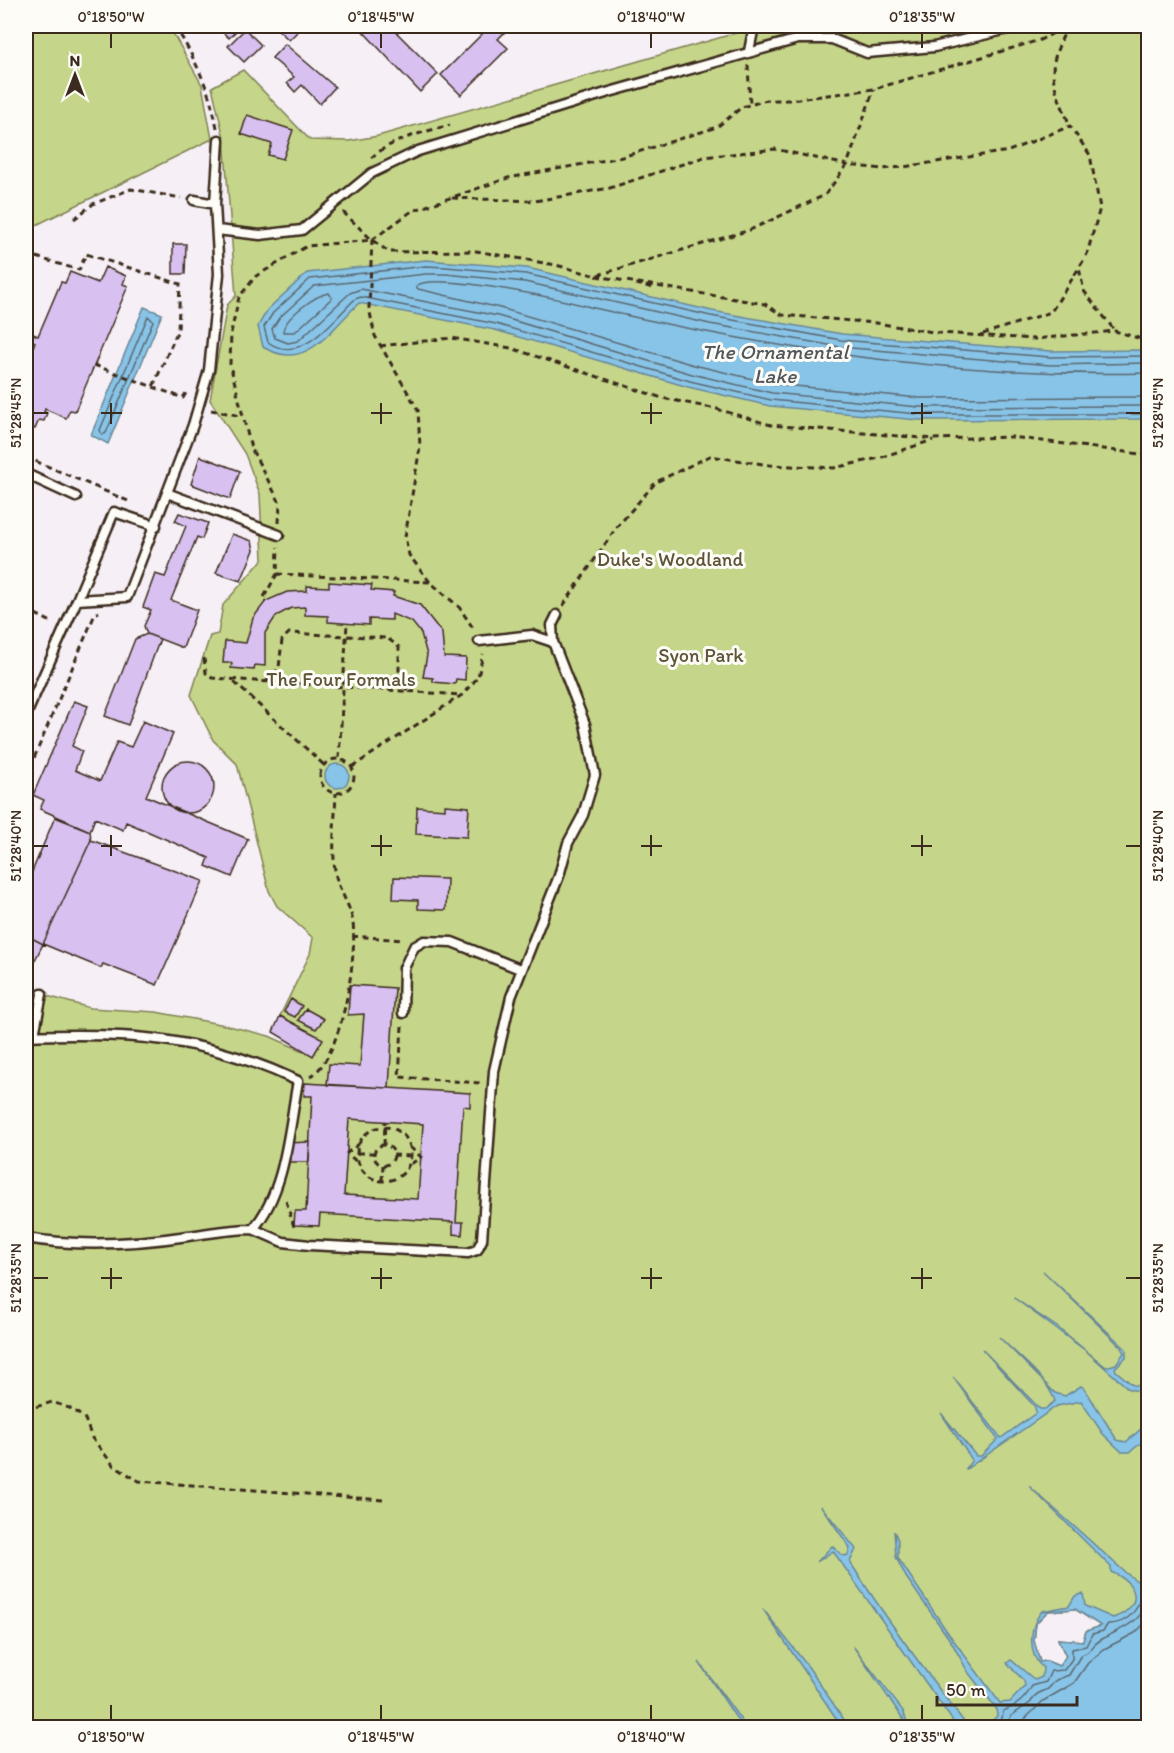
<svg xmlns="http://www.w3.org/2000/svg" width="1174" height="1753" font-family="Itim,sans-serif">
<style>
.green{fill:#c5d68a;stroke:#808054;stroke-width:1.5;fill-rule:evenodd}
.water{fill:#88c4e8;stroke:#698697;stroke-width:1.5;fill-rule:evenodd}
.lines{fill:none;stroke-linecap:round;stroke-linejoin:round}
.shore{stroke:#5a686f;stroke-width:1.5}
.building{fill:#d8c1f0;stroke:#3b2a1e;stroke-width:1.5;fill-rule:evenodd}
.lane-casing{stroke:#3b2a1e;stroke-width:13}
.path{stroke:#3b2a1e;stroke-width:3;stroke-dasharray:6 4.5;stroke-linecap:butt}
.lane{stroke:#fdfcf7;stroke-width:8}
.ticks{fill:none;stroke:#3b2a1e;stroke-width:2}
.labels{text-anchor:middle;stroke-width:6;stroke-linejoin:round;paint-order:stroke}
.park-label{font-size:20px;fill:#5e5539;stroke:#fdfcf7}
.water-label{font-size:21px;font-style:italic;fill:#52585b;stroke:#fdfcf7}
.neatline{fill:none;stroke:#3b2a1e;stroke-width:2}
.ticks-label{font-size:15px;text-anchor:middle;fill:#3b2a1e}
</style>
<rect width="100%" height="100%" fill="#f6f0f6"/>
<filter id="ink" filterUnits="userSpaceOnUse"><feTurbulence type="fractalNoise" baseFrequency=".0167" numOctaves="2"/><feDisplacementMap in="SourceGraphic" scale="12" xChannelSelector="R" yChannelSelector="G"/><feConvolveMatrix kernelMatrix="1 2 1 2 8 2 1 2 1" color-interpolation-filters="sRGB"/></filter>
<g filter="url(#ink)">
<path class="green" d="M26 26H169L202 85 212 139 26 230Z
M776 26H1148V1718L1136 1728 26 1727V990L90 1008 156 1012 225 1025 269 1036 305 1052 316 1035 280 1016 310 954 313 938 277 906 269 891 237 764 213 740 191 695 210 636 218 634 223 605 263 559 260 494 245 454 210 400 227 305 236 296 224 138 212 87 243 70 310 140 349 141 378 136 743 31ZM1075 1609 1101 1626 1086 1631 1083 1641 1058 1639 1066 1657 1059 1666 1047 1661 1040 1662 1034 1641 1036 1623 1048 1611Z"/>
<path class="water" d="M426 260 527 268 712 311 842 334 1051 351 1148 350V419L918 420 770 406 688 387 495 330 359 303C330 330 306 373 263 347L258 326 268 309 307 273Z
M144 307 162 314 108 444 91 435Z
M325 776a12 12 0 1 1 24 0a12 12 0 1 1-24 0Z
M1043 1271 1126 1349V1357L1115 1368 1116 1371 1133 1385 1141 1386 1148 1380V1388L1144 1392 1129 1389 1086 1351 1014 1298 1057 1327 1106 1367 1116 1364 1124 1353 1120 1346Z
M999 1337 1055 1393 1065 1396 1081 1386 1085 1389 1117 1440 1126 1442 1148 1423V1437L1130 1452H1122L1103 1434 1081 1401 1057 1406 965 1470 972 1460 941 1413 976 1456H981L998 1439 953 1377 1001 1438 1036 1413 1035 1407 982 1349 1040 1409H1045L1055 1401C1046 1376 1017 1355 999 1337Z
M1029 1486 1126 1573 1137 1581 1148 1578V1727H985L997 1716 996 1708 968 1672 952 1643 906 1577 896 1557 894 1531 898 1540V1558L946 1630 1000 1703 1010 1702 1025 1686 1024 1681 1007 1663 1011 1660 1035 1680 1042 1677 1043 1668C1027 1654 1029 1626 1042 1611L1069 1606 1075 1596 1083 1593 1085 1606 1113 1618C1144 1607 1139 1583 1111 1572V1567ZM1075 1609 1101 1626 1086 1631 1083 1641 1058 1639 1066 1656 1059 1666 1047 1661 1040 1662 1034 1641 1036 1623 1048 1611Z
M821 1506 856 1549 850 1562C886 1619 927 1674 968 1727H957L833 1551 817 1562 832 1546 843 1556 848 1555 850 1548Z
M763 1609 809 1668 849 1727H842Z
M853 1646 903 1711 909 1727H906L904 1720Z
M699 1662 746 1727H742Z"/>
<g class="lines">
<path class="shore" d="M329 293 332 298 295 332H283C284 318 315 295 329 293Z
M148 316 153 321 106 433 102 435 100 430Z
M1148 356 1050 357 841 340 711 316 526 274 446 267 426 266 310 279 273 313 264 327 268 342C301 366 333 320 355 299L361 297 496 324 690 381 771 400 918 414H1148
M1148 363 1050 365 840 347 710 324 525 282 446 274H426L314 286 279 318 272 329 275 338 288 343 298 341 350 293 361 289 498 316 692 374 772 393 919 407 1148 406
M1148 373C960 378 772 350 590 307 564 300 433 271 416 286L418 289 500 308 694 365 774 384 919 398 1148 397
M995 1728 1002 1719 1003 1711C1017 1706 1025 1699 1032 1686L1046 1682 1051 1671 1064 1670 1072 1659V1649L1086 1646 1092 1634 1103 1631 1108 1624C1129 1624 1142 1607 1141 1588L1148 1585
M1005 1728 1011 1716 1030 1703 1037 1694 1048 1689 1056 1680 1069 1675 1081 1655C1091 1653 1091 1646 1099 1641 1119 1628 1145 1624 1148 1595
M1016 1728 1043 1701 1074 1683 1088 1663 1104 1649 1135 1633 1148 1620"/>
</g>
<path class="building" d="M216 26H241L229 38Z
M274 26H303L289 40Z
M358 26H390L438 74 420 92Z
M480 26H511L498 39 508 48 461 95 441 75 485 31Z
M245 29 261 45 244 62 228 46Z
M285 44 335 87 320 104 302 85 295 92 287 83 294 77 272 58Z
M247 115 293 130 283 159 268 155 272 144 241 134Z
M173 244H186L185 274H173Z
M105 267 126 276 123 284 128 286 75 411 70 410 66 418 45 409 44 412 47 413 44 421 39 420 35 429 26 425V366L35 342 26 338V331L38 336 61 282 65 283 70 272 98 283Z
M200 456 240 471 230 499 191 484Z
M179 513 208 523 202 539 197 537 171 600 197 610 183 648 147 634 144 626 151 610 143 607 155 574 165 577 186 526 175 521Z
M232 534 252 541 254 550 241 581 216 573Z
M329 582 372 585 371 590 394 592 393 596 420 605 442 633 444 657 466 658 465 680 456 679 455 684 433 682V678L423 677 427 655 421 633 412 622 392 614V620L369 619V625L328 622V616L305 615V607L291 608 276 616 265 633V666L255 665 254 670 231 668 232 663H223L225 641 246 643 253 618 266 601 287 592 307 591V586L329 587Z
M147 634 160 639 128 725 105 716 135 639Z
M74 701 88 706 72 746 82 751 75 770 100 781 117 742 131 747 143 721 173 734 146 796 248 839 232 877 206 866 209 858 126 822 123 830 95 818 90 831 40 809 44 800 33 795Z
M162 787a26 26 0 1 1 52 0a26 26 0 1 1-52 0Z
M445 805 469 807 467 837 416 834 417 807 445 809Z
M55 817 90 831 91 840 43 944 26 935V886Z
M91 840 203 881 157 985 103 964 101 968 43 944Z
M394 877 447 879 446 910 418 909V900L393 899Z
M26 935 43 944 32 966 26 962Z
M350 985 395 988 389 1088 327 1085 329 1064 360 1066 364 1014 348 1015Z
M291 999 302 1006 295 1017 284 1012Z
M306 1009 324 1019 316 1029 298 1020Z
M280 1016 323 1039 313 1056 273 1032Z
M305 1083 470 1093V1107L463 1106 456 1222H463L462 1235 453 1234V1222L320 1214 319 1226 294 1225 295 1211H306L312 1096H304ZM349 1119 423 1124 418 1199 344 1195Z
M310 1142 309 1162H283L286 1143Z"/>
<g class="lines">
<g class="lane-casing">
<path id="lane" d="M749 51 754 26
M194 200 215 204
M217 230 260 235 302 230 372 173 418 151 606 93 798 39H832L867 53 934 47 1020 26
M26 474 76 497
M167 493 279 535
M77 600 114 512 156 526
M479 641 532 635 553 642
M26 715 77 600 127 597 193 425 209 370 219 274 215 204 219 140
M403 1013 404 968 414 947 424 941 452 942 520 969
M34 1035 42 994
M26 1036C130 1032 202 1036 298 1081 289 1128 286 1191 253 1229 230 1229 210 1233 188 1236 135 1244 79 1247 26 1238
M253 1229 283 1242 309 1245 468 1253 477 1250 482 1240 494 1071 511 997 559 876 568 843 583 815 595 775 585 724 553 642 552 625 557 615"/>
</g>
<path class="path" d="M175 26C195 59 210 89 217 128
M1068 26C1044 73 1052 80 1070 126
M748 65 750 105
M371 158C392 139 424 132 450 125
M452 198 535 201 610 188 704 157 775 149 847 165 882 169 903 167 1009 151 1070 126 1090 155 1100 208 1087 254 1079 268 1084 291 1115 331
M343 212 372 240 389 252 476 251 556 265 597 276
M74 219 93 204 131 189 181 198
M372 240 369 308 375 336 418 410 420 447 405 537 409 555 430 582 459 607 475 631
M26 254 79 270 86 254 180 284 178 330 152 389
M598 275 750 230 825 195 847 165 874 89
M596 276 765 304 782 315 876 323 939 333 1035 339 1115 331 1148 341
M636 284 654 288 641 285
M983 334 1051 312 1079 268
M380 346 452 338 511 348 662 398 717 409 771 425 934 439 1012 437 1148 455
M94 365 183 398 186 393 190 394
M211 410 242 416
M26 457 128 501
M279 523 280 503 251 448 230 364 231 333 239 297 256 276 307 246 372 240 412 211 508 178 622 157 717 127 742 107 767 100H790L874 89 1040 40 1067 26
M277 574 430 582
M264 597 277 574 278 547
M563 606 616 528 656 482 710 456 770 465 834 468 879 458 933 440
M26 609 53 623
M204 658 206 673 212 678 461 695
M234 682 324 765
M266 682 279 668 282 640 289 633 387 638 399 647V677L409 693
M339 758 347 623
M320 776a17 17 0 1 1 34 0a17 17 0 1 1-34 0Z
M352 767 462 695 478 677 483 654
M26 777 95 614 99 612
M352 936 404 940
M402 1026 399 1077 480 1083
M310 1077C342 1058 357 959 353 923 351 905 337 889 335 871 332 846 335 819 336 793
M357 1154a27 27 0 1 1 54 0a27 27 0 1 1-54 0Z
M359 1144 347 1153 359 1164
M384 1145 385 1122
M374 1155a10 10 0 1 1 20 0a10 10 0 1 1-20 0Z
M358 1153H374
M393 1155 411 1156
M411 1164 421 1157 411 1148
M382 1181 383 1165
M286 1201 295 1230
M26 1410 52 1402 72 1409 85 1419 92 1438 114 1466 139 1481 383 1500"/>
<use href="#lane" class="lane"/>
</g>
</g>
<path class="ticks" d="M111 33V48M381 33V48M651 33V48M922 33V48M111 403V424M381 403V424M651 403V424M922 403V424M33 413H48M101 413H122M371 413H392M641 413H662M911 413H932M1126 413H1141M111 835V856M381 835V856M651 835V856M922 835V856M33 846H48M101 846H122M371 846H392M641 846H662M911 846H932M1126 846H1141M111 1268V1289M381 1268V1289M651 1268V1289M922 1268V1289M33 1278H48M101 1278H122M371 1278H392M641 1278H662M911 1278H932M1126 1278H1141M111 1705V1720M381 1705V1720M651 1705V1720M922 1705V1720"/>
<g class="labels">
<g class="park-label">
<text x="670" y="566">Duke's Woodland</text>
<text x="701" y="662">Syon Park</text>
<text x="341" y="686">The Four Formals</text>
</g>
<g class="water-label">
<text x="775" y="359">The Ornamental<tspan x="775" dy="24">Lake</tspan></text>
</g>
</g>
<rect width="1174" height="1753" fill="none" stroke="#fdfcf7" stroke-width="66"/>
<g transform="translate(75 75)" stroke="#fdfcf7" stroke-width="4.5" paint-order="stroke">
<path d="M0-4.5L10 22L0 15L-10 22Z" fill="#3b2a1e"/>
<text y="-9" font-size="16" font-weight="bold" text-anchor="middle" fill="#3b2a1e">N</text>
</g>
<path d="M937 1696v9h140v-9" fill="none" stroke="#3b2a1e" stroke-width="3"/>
<text x="946" y="1696" font-size="18" fill="#3b2a1e" stroke="#fdfcf7" stroke-width="4.5" paint-order="stroke">50 m</text>
<rect x="33" y="33" width="1108" height="1687" class="neatline"/>
<g class="ticks-label">
<text x="111" y="22">0°18'50"W</text>
<text x="381" y="22">0°18'45"W</text>
<text x="651" y="22">0°18'40"W</text>
<text x="922" y="22">0°18'35"W</text>
<text transform="translate(16 413) rotate(-90)" y="5">51°28'45"N</text>
<text transform="translate(1158 413) rotate(-90)" y="5">51°28'45"N</text>
<text transform="translate(16 846) rotate(-90)" y="5">51°28'40"N</text>
<text transform="translate(1158 846) rotate(-90)" y="5">51°28'40"N</text>
<text transform="translate(16 1278) rotate(-90)" y="5">51°28'35"N</text>
<text transform="translate(1158 1278) rotate(-90)" y="5">51°28'35"N</text>
<text x="111" y="1742">0°18'50"W</text>
<text x="381" y="1742">0°18'45"W</text>
<text x="651" y="1742">0°18'40"W</text>
<text x="922" y="1742">0°18'35"W</text>
</g>
</svg>
